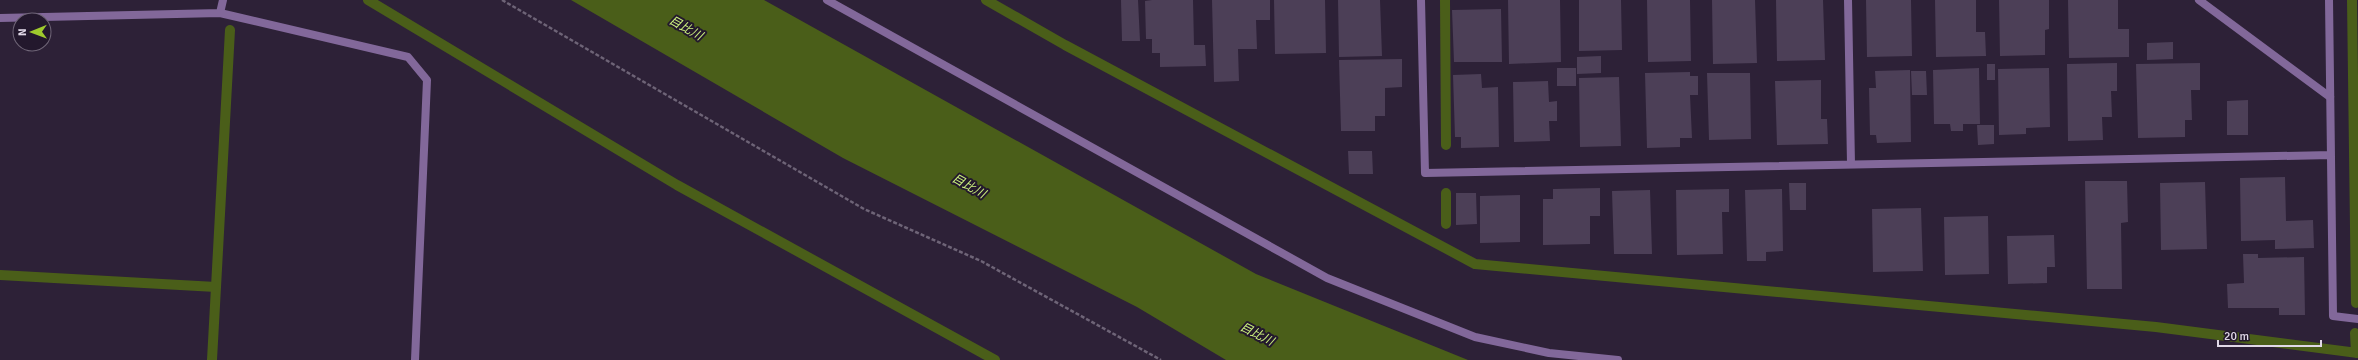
<svg xmlns="http://www.w3.org/2000/svg" width="2358" height="360" font-family="Signika,'Noto Sans JP',sans-serif">
<style>
.water{fill:#4a5e19}
.lines{fill:none;stroke-linecap:round;stroke-linejoin:round}
.stream{stroke:#4a5e19;stroke-width:10}
.building{fill:#4c3f57}
.path{stroke:#6e6477;stroke-width:2.5;stroke-dasharray:4 2;stroke-linecap:butt}
.minor{stroke:#82689a;stroke-width:8}
.tertiary{stroke:#82689a;stroke-width:8}
.labels{text-anchor:middle;stroke-width:4;stroke-linejoin:round;paint-order:stroke}
.water-label{font-size:12px;font-style:italic;fill:#ccf27e;stroke:#23182d}
</style>
<rect width="100%" height="100%" fill="#2d2137"/>
<path class="water" d="M571 0H764L1256 274 1468 360H1226L1137 307 843 158Z"/>
<g class="lines">
<path class="stream" d="M368 0 677 185 995 360
M986 0 1065 45 1475 264 2156 327 2358 353
M1445 0 1446 145
M2352 0 2356 303
M1446 193V224
M0 275 216 287 230 30
M2355 333 2356 353
M212 360 216 287"/>
</g>
<path class="building" d="M1121 0H1138L1140 41H1122Z
M1152 0H1193L1194 45H1205L1206 66 1160 67V53H1152V39H1146L1145 1Z
M1212 0H1270V20H1256L1257 49H1238L1239 81 1214 82Z
M1274 0H1325L1326 53 1275 54Z
M1338 0H1380L1382 56 1339 57Z
M1508 0H1560L1561 62 1509 64Z
M1579 0H1621L1622 50 1579 51Z
M1647 0H1690L1691 61 1648 62Z
M1712 0H1755L1757 63 1713 64Z
M1776 0H1823L1825 60 1777 61Z
M1866 0H1911L1912 56 1867 57Z
M1935 0H1976V32H1985L1986 56 1936 57Z
M1999 0H2049V29L2045 30V55L2000 56Z
M2068 0H2118V29H2129V57L2069 58Z
M1501 9 1502 62H1454L1452 10Z
M2173 42V59L2147 60V43Z
M1601 56V73L1577 74V57Z
M1402 59V87L1385 88V116H1375V131H1341L1339 60Z
M2117 63V91H2111L2112 117H2102L2103 140 2068 141 2067 64Z
M2200 63V90H2191L2192 120H2185V137L2138 138 2136 64Z
M1987 64H1995V80H1987Z
M1557 68H1576V86H1557Z
M1979 68 1980 124H1963V131H1951L1950 124H1934L1933 70Z
M2049 68 2050 127 2026 128V134L1999 135 1998 69Z
M1910 70 1911 142 1877 143 1876 135H1870L1869 88H1876L1875 71Z
M1911 71H1926L1927 95H1912Z
M1690 72V76H1698V95H1690L1692 138H1680V147L1647 148 1645 73Z
M1707 73H1750L1751 139 1709 140Z
M1481 74 1482 88 1498 87 1499 147 1461 148V137H1455L1453 75Z
M1619 77 1621 146 1580 147 1579 78Z
M1821 80V119H1827L1828 144 1777 145 1775 81Z
M1548 81 1549 102 1557 101V121H1549L1550 141 1514 142 1513 82Z
M2248 100V135H2227V101Z
M1977 125H1994V144L1978 145Z
M1348 151H1372L1373 174H1349Z
M2285 177 2286 221 2313 220 2314 248 2275 249V240L2241 241 2240 178Z
M2085 181H2127L2128 222 2121 223 2122 289H2087Z
M2205 182 2207 249 2161 250 2160 183Z
M1789 183H1806V210H1790Z
M1600 188V216H1590V244L1543 245V199H1553V189Z
M1729 189V212H1722L1723 254 1677 255 1676 190Z
M1782 189 1783 251 1766 252V261H1747L1745 190Z
M1650 190 1652 254H1614L1612 191Z
M1456 193H1476L1477 224 1456 225Z
M1520 195V242L1480 243V196Z
M1921 208 1923 271 1873 272 1872 209Z
M1988 216 1989 274 1945 275 1944 217Z
M2054 235 2055 267H2047V283L2008 284 2007 236Z
M2243 254H2258V258L2304 257 2305 315H2279V308H2228L2227 284 2244 283Z"/>
<g class="lines">
<path class="path" d="M502 0 864 209 981 261 1161 360"/>
<path class="minor" d="M827 0 1327 278 1475 337 1549 353 1618 360
M1421 0 1425 173 2331 155
M1848 0 1851 164
M2329 0 2333 316 2358 319
M220 13 223 0
M0 18 220 13 408 57 427 80 415 360"/>
<path class="tertiary" d="M2199 0 2330 97"/>
</g>
<g class="labels">
<g class="water-label">
<text transform="translate(686 28) rotate(29)" y="4">目比川</text>
<text transform="translate(969 186) rotate(29)" y="4">目比川</text>
<text transform="translate(1257 334) rotate(27)" y="4">目比川</text>
</g>
</g>
<g transform="translate(32 32) rotate(269)"><circle r="19" fill="#23182d" stroke="#6f6577"/>
<path d="M0-3L7 15L0 10L-7 15Z" fill="#9fca2d"/>
<text y="-6" font-size="11" font-weight="bold" text-anchor="middle" fill="#e0d8e7">N</text>
</g>
<path d="M2218 340v6h103v-6" fill="none" stroke="#e0d8e7" stroke-width="2"/>
<text x="2224" y="340" font-size="12" fill="#e0d8e7" stroke="#23182d" stroke-width="3" paint-order="stroke">20 m</text>
</svg>
